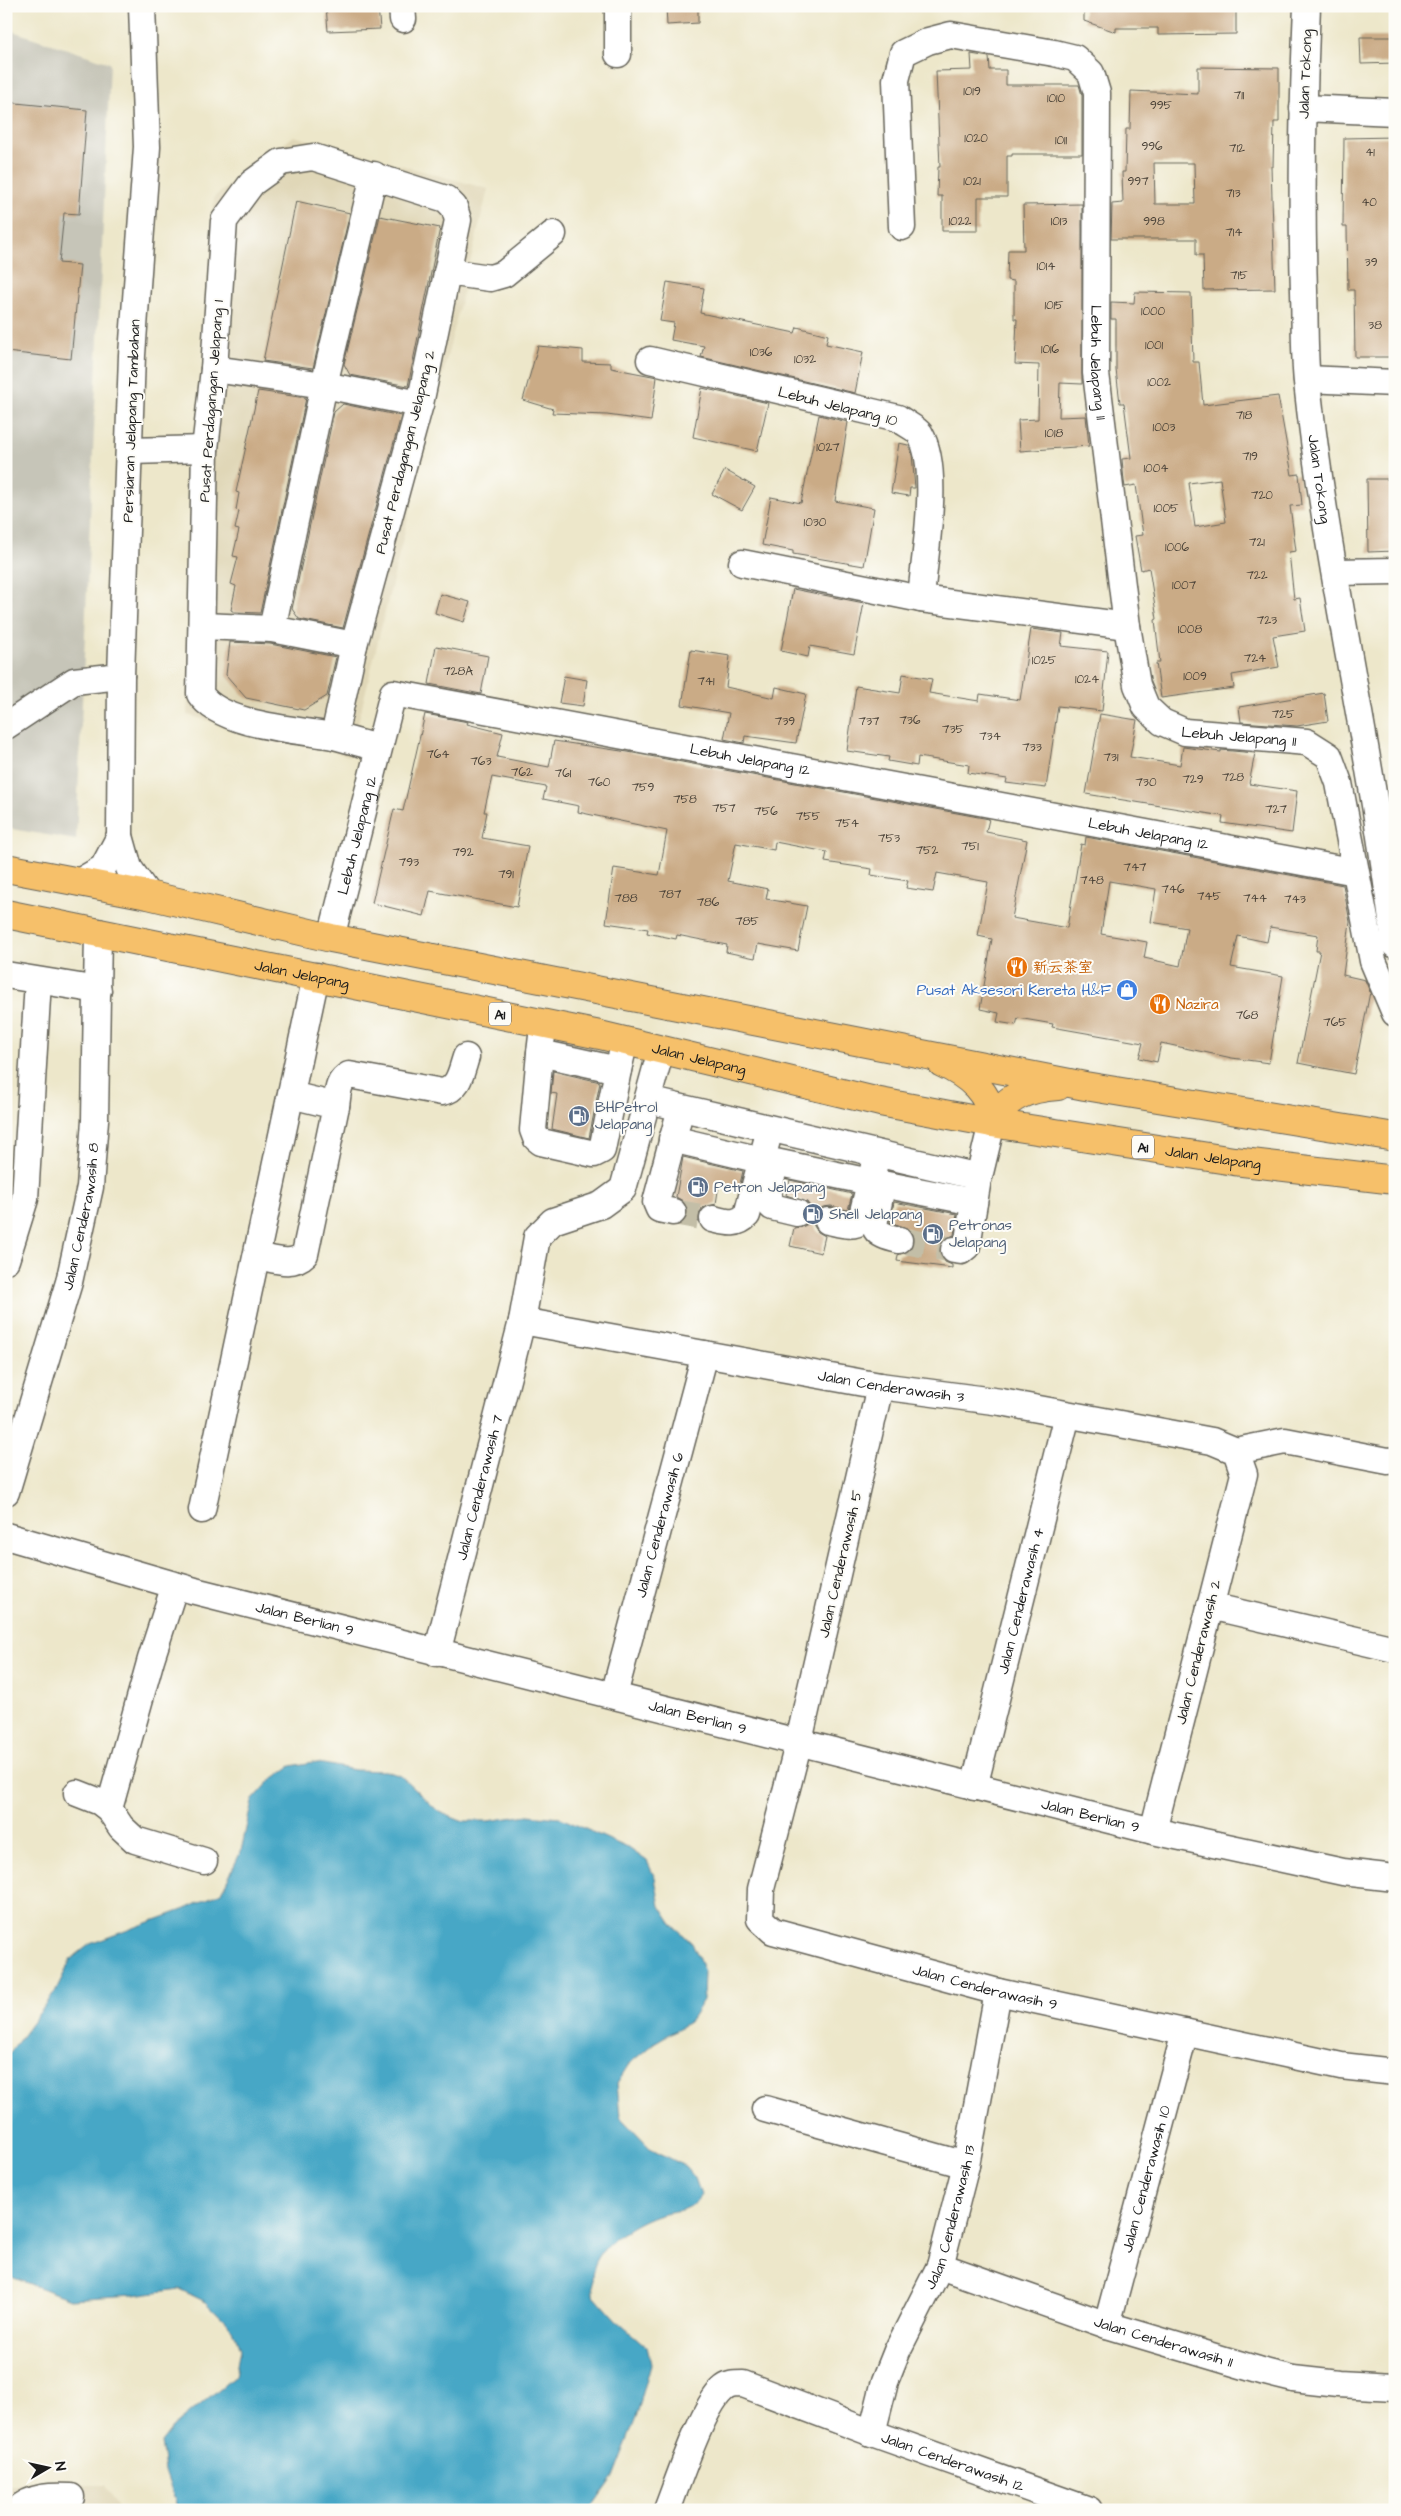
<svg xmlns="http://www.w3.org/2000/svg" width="1401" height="2516" font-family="'Architects Daughter','LXGW WenKai TC',sans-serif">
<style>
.built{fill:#e0d7b7}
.industrial{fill:#c6c5b8}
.water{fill:#47a7c6;stroke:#326271}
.building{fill:#caab86;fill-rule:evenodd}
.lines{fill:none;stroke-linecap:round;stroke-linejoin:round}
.minor-tunnel{stroke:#c3bea7;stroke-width:26;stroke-dasharray:26 13;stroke-linecap:butt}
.minor-casing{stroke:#656359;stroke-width:29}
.major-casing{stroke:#656359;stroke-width:30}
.minor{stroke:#fff;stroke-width:26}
.major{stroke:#f6c06b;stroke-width:28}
.labels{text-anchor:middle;stroke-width:4;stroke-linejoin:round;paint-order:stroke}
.number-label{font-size:12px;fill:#484036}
.shield{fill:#fdfcf7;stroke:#605f5e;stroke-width:1}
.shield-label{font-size:14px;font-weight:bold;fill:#1c1c1c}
.street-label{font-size:15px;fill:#1c1c1c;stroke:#fdfcf7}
.food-label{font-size:15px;fill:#c56008;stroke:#fdfcf7;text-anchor:start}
.shop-label{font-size:15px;fill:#366cbe;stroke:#fdfcf7;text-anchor:end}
.service-label{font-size:15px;fill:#4e5e75;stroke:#fdfcf7;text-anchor:start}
</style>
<rect width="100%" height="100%" fill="#fdfcf7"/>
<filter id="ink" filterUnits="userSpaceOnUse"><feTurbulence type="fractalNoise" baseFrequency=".02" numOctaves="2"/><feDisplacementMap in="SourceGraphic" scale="10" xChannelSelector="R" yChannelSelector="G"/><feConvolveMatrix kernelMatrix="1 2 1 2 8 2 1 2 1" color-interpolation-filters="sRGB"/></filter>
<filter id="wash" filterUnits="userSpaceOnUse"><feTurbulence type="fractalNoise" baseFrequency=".0096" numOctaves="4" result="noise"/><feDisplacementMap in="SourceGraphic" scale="20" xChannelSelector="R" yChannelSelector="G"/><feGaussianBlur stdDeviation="1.12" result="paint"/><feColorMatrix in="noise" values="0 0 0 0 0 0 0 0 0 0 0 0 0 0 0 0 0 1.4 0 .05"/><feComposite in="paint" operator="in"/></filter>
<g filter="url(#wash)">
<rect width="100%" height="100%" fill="#ede7ca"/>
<path class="built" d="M294 136 488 189 350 756 187 715 214 197Z
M6 2485H105L119 2510H6Z"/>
<path class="industrial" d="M6 29 110 63 76 840 6 828Z"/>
<path class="water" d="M313 1762 355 1770 386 1771 401 1776 439 1812 461 1821H488L528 1815 561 1818 630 1849 647 1861 655 1878 660 1906 671 1923 692 1943 704 1971 703 2000 689 2022 654 2043 629 2064 617 2083 620 2117 650 2148 685 2166 695 2178 701 2195C689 2213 679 2209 661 2214 637 2221 598 2244 593 2271 591 2277 593 2287 593 2294L618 2322 647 2347 651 2364 636 2418 613 2477 594 2504 587 2510H178L165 2471 161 2442 172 2428 235 2376 240 2349 233 2329 206 2302 179 2289 133 2295 70 2299 6 2275V2058L55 1992 71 1959 90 1944 185 1909 222 1892 241 1851 252 1801 271 1780 291 1766Z"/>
<g id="blocks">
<path class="building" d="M326 6H378L380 29 328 31Z
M666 6H698V23L667 25Z
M1084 6H1236V34L1158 35V28H1116V32L1084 21Z
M1360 37H1395V63L1361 64Z
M971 54 989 57 990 70H1006V85H1079L1082 95V154H1012V156H1007V197H978V231H942V196H937L938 167H940L936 71 972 70Z
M1198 67 1279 68V122H1274L1273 167H1271L1275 289 1204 290 1203 255H1196V239H1111L1112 204 1123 203 1122 172H1125L1126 129H1130L1131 91 1198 94ZM1154 163H1194L1195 204H1155Z
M6 102 87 110 79 214 64 213 59 263 80 265 71 359 6 352Z
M1395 137V357H1355L1354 290H1348L1347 227H1343L1344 138Z
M296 201 350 213 313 368 263 361Z
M1082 204V384L1060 383 1059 417 1086 416 1089 446 1020 451 1018 420 1038 419 1039 365 1015 364 1017 319H1014V281L1007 280 1008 250H1024L1023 205Z
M380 216 440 228 408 386 350 375 344 364Z
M667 282 704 288 700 313 795 333 797 327 828 335 826 344 863 352 855 393 701 357 704 346 671 340 674 323 660 321Z
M1135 292 1191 293 1193 362H1199L1203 405 1278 396 1292 475 1299 474 1302 505 1290 506 1296 551 1289 552 1294 599 1300 598 1305 631 1273 636 1279 667 1232 675 1234 688 1161 698 1156 663H1160L1155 620 1157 619 1149 568 1141 570 1135 536 1143 535 1136 485 1125 487 1124 481 1122 459 1131 458 1124 403H1120L1116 370V319H1111V302L1134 303ZM1220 479 1226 522 1195 527 1189 483Z
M538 346 583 350V362L611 363V368L657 377 651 421 607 415 552 413 553 409 523 400Z
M702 388 768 403 757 451 693 437Z
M258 391 306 398 260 613 234 612 231 610 236 586 231 584 238 557 233 556 239 530 235 529 239 511 236 510 239 493 236 492Z
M343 404 401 416 343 628 299 619 292 609 334 412Z
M819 415 848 422 835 501 874 508 864 566 793 554V551L762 545 771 497 801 503Z
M899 443 908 445 912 454 915 488H910L909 496 891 493Z
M725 470 755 487 742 510 712 494Z
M1367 479H1395V551L1368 552Z
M793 589 864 603 854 654 810 646 808 657 781 651Z
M440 594 470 602 464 622 435 613Z
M1031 629 1063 633 1061 646 1108 651 1102 711 1058 706 1046 788 1006 783 1007 779 968 773 969 765 918 757 917 766 888 761 889 757 847 751 856 686 900 693 903 674 932 679 929 693 979 701 980 694 1020 700Z
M230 642 270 644 336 657 327 696 304 710 246 698 226 675Z
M436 646 488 656 481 694 429 684Z
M691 650 730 656 726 687 774 698 776 687 806 694 796 743 745 736 744 743 724 739 729 713 682 705Z
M564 676 587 680 583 706 559 703Z
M1324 693 1328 721 1297 726 1241 722 1239 707Z
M425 714 468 722 467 724 503 733 497 757 549 767 554 741 628 752 989 819 986 832 1027 840 1012 918 1035 922 1067 928 1081 844 1085 845 1086 837 1343 885 1350 922 1343 975 1365 980 1370 992 1354 1074 1298 1063 1320 951H1316L1318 935 1270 927 1267 942 1238 936 1231 967 1283 976 1269 1063 1232 1058 1161 1043 1157 1062 1139 1058 1143 1043 1052 1027 1053 1024 1018 1018 1016 1025 997 1022 999 1013 980 1009 992 939 978 936 988 882 937 873 933 892 906 888 908 881 871 875 872 869 825 862 827 852 775 842 774 850 736 843 728 881 768 889 766 899 807 906 798 951 758 944 755 958 726 952 727 945 677 935 676 939 647 933 648 929 606 923 614 868 659 875 667 831 578 812 579 806 543 799 546 787 492 777 484 812H487L482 838 528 846 517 907 430 891 424 916 372 903 394 809 403 811ZM1109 881 1156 889 1151 922 1187 928 1180 966 1144 958 1147 942 1101 934Z
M1100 714 1137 720 1130 757 1180 765 1183 747 1221 752V750L1255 753 1249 784 1297 791 1292 833 1222 823 1223 816 1086 794Z
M553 1071 600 1082 589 1138 552 1129 557 1094 551 1093Z
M683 1157 743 1171 739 1188 719 1184 716 1204 702 1208 699 1215V1222L685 1220 687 1207 683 1201 676 1197Z
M790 1180 852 1194 848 1210 831 1206 823 1207 817 1211 813 1218 814 1226 818 1232 825 1236 821 1253 790 1246 794 1228 802 1227 808 1224 812 1216 811 1208 807 1202 786 1195Z
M894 1202 957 1214 954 1235 943 1240 939 1248 940 1256 945 1262 952 1265V1268L897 1261 898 1255 910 1250 914 1237 909 1229 890 1222Z"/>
</g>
</g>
<g filter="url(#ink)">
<use href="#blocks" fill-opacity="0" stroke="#656359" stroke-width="1"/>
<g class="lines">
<path class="minor-tunnel" d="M673 1212 713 1219
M899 1240 954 1250"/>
<g class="minor-casing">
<g id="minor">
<path d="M142 6 147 147 132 355 121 676 120 836 129 868 148 895"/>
<path d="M402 6 403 19"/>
<path id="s1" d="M1307 6C1303 101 1301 196 1304 291 1305 321 1304 352 1307 382 1327 571 1373 756 1395 945"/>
<path d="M618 54V6"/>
<path d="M1303 108 1395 112"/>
<path d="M313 157 446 199 454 207 458 220 420 404 354 645 334 736C299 730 221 726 200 694L205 449 214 369 224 221 252 183 281 162Z"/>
<path id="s2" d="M902 227 896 80 903 53 928 41 951 35 1054 53 1075 58 1091 73 1097 93 1096 373 1127 626 1137 685 1146 707 1162 722 1185 732 1307 742 1329 756 1339 783 1373 961 1395 1013"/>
<path d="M447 272 490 278 504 274 553 234"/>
<path d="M650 360 898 418C904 423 916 428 920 434 941 470 924 556 921 599"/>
<path d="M214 369 324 385 420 404"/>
<path d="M1307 379 1395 383"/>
<path d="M130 451 205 449"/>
<path d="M742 563 921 599 1127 626"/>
<path d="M1336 572 1395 571"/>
<path d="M202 626 272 629 354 645"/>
<path d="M272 629 324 385 374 175"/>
<path d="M6 726 74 681 121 676"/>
<path d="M334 736 378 748"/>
<path d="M79 882 103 868 120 836"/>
<path id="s3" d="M331 938 393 693 1356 872"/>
<path d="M6 975 98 990"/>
<path d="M542 1036 540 1053 618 1070 622 1053"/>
<path d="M540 1053 533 1130 536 1138 541 1142 594 1154 602 1150 618 1070"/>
<path d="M648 1100 979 1177 992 1123"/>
<path d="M336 1106C338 1094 337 1081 349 1075L442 1092C459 1089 461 1072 466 1057"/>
<path d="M672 1139 761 1160"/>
<path d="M775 1162 870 1182"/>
<path d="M774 1168C772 1179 764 1197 772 1207L797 1213"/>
<path d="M882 1184 974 1202"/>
<path d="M880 1196C875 1226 865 1232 899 1240"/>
<path d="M673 1212 659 1209 656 1202 681 1108"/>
<path d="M713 1219C726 1222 737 1226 747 1215L770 1129"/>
<path d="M828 1221C839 1223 853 1229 861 1220L877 1154"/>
<path d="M954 1250 961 1251 967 1246 977 1185"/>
<path d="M257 1256C274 1259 292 1267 305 1254L336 1106 291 1095"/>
<path d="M6 1260 25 1199 38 981"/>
<path id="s4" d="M522 1321 880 1386 1001 1402 1212 1441 1236 1451 1244 1474 1153 1831"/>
<path id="s5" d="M880 1386 799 1741 761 1889 760 1919 773 1931 998 1992 1341 2066 1395 2072"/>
<path d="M1236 1451 1285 1441 1388 1461 1395 1460"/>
<path id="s6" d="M6 1492 69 1282 90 1187 95 1120 98 932"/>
<path d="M202 1510 316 976"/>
<path id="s7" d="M6 1536 195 1591 1153 1831 1343 1872 1395 1878"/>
<path d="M1210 1606 1395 1649"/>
<path id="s8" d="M437 1653 522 1321 537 1237 553 1221 601 1205 623 1189 661 1050"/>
<path id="s9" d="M614 1695 705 1354"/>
<path id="s10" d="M974 1787 1067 1415"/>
<path d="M77 1793 100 1802 109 1809 121 1827 135 1840 204 1861"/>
<path d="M109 1809 151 1659 175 1585"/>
<path d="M765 2109 966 2165"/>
<path id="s11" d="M940 2266 1107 2325 1265 2372 1293 2379 1338 2384 1395 2387"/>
<path id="s12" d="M1107 2325 1185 2032"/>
<path id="s13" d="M872 2433 885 2381 897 2351 940 2266 966 2165 998 1992"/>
<path d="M17 2510C32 2496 52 2496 71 2497"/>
<path id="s14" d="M667 2510C678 2482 702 2408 722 2390 728 2384 734 2384 743 2384L872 2433 1089 2510"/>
</g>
</g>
<g class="major-casing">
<g id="major">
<path d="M6 868 148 895 331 938 1085 1086 1395 1137"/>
<path id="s15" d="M6 914 600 1035 880 1102 992 1123 1234 1161 1395 1180"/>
<path d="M942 1063C968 1075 991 1092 992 1123"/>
<path d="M992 1123C1005 1096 1029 1088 1058 1086"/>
</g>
</g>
<use href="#minor" class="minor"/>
<use href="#major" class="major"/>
</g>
</g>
<defs>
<g id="restaurant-disc" transform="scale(1.125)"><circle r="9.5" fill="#e8710a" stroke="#fdfcf7"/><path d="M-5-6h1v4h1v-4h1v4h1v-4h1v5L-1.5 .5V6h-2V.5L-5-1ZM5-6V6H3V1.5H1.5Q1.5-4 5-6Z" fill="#fff"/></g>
<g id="shop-disc" transform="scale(1.125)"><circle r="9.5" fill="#3f7fe0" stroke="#fdfcf7"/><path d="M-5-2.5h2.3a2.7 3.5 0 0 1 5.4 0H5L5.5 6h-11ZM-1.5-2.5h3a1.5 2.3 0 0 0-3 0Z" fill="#fff"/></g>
<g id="fuel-disc" transform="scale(1.125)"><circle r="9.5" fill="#5c6f8a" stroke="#fdfcf7"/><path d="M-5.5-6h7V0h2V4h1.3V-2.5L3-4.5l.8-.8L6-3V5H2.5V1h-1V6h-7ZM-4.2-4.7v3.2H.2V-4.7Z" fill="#fff"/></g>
</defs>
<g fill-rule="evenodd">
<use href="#restaurant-disc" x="1017" y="967"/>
<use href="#shop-disc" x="1127" y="990"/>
<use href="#restaurant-disc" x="1160" y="1004"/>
<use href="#fuel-disc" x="579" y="1116"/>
<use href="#fuel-disc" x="698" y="1187"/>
<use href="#fuel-disc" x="813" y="1214"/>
<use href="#fuel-disc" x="933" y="1234"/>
</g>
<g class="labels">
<g class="number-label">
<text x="972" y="95">1019</text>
<text x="1239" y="99">711</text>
<text x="1056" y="102">1010</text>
<text x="1161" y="109">995</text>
<text x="976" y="142">1020</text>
<text x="1061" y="144">1011</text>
<text x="1152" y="150">996</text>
<text x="1237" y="152">712</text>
<text x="1370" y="156">41</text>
<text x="972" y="185">1021</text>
<text x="1138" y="185">997</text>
<text x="1233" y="197">713</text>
<text x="1369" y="206">40</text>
<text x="960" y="225">1022</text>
<text x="1059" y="225">1013</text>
<text x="1154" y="225">998</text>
<text x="1234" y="236">714</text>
<text x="1371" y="266">39</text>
<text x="1046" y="270">1014</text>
<text x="1239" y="279">715</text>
<text x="1054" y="309">1015</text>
<text x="1153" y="315">1000</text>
<text x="1375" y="329">38</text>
<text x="1154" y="349">1001</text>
<text x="1050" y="353">1016</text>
<text x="761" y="356">1036</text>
<text x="805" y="363">1032</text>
<text x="1159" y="386">1002</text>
<text x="1244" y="419">718</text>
<text x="1164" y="431">1003</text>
<text x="1054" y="437">1018</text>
<text x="828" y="451">1027</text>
<text x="1250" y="460">719</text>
<text x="1156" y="472">1004</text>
<text x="1262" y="499">720</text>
<text x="1166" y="512">1005</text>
<text x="815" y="526">1030</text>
<text x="1257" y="546">721</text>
<text x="1177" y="551">1006</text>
<text x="1257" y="579">722</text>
<text x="1184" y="589">1007</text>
<text x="1267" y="624">723</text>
<text x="1190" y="633">1008</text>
<text x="1255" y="662">724</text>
<text x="1044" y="664">1025</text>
<text x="458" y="675">728A</text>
<text x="1195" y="680">1009</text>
<text x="1087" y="683">1024</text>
<text x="706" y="685">741</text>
<text x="1283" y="718">725</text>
<text x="910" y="724">736</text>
<text x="785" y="725">739</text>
<text x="869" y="725">737</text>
<text x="953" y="733">735</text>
<text x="990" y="740">734</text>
<text x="1032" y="751">733</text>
<text x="438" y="758">764</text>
<text x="1111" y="761">731</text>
<text x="481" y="765">763</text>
<text x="522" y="776">762</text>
<text x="563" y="777">761</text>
<text x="1233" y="781">728</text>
<text x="1193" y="783">729</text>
<text x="599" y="786">760</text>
<text x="1146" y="786">730</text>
<text x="643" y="791">759</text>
<text x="685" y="803">758</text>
<text x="724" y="812">757</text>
<text x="1276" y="813">727</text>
<text x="766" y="815">756</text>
<text x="808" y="820">755</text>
<text x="847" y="827">754</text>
<text x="889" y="842">753</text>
<text x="970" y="850">751</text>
<text x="927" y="854">752</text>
<text x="463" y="856">792</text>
<text x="409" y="866">793</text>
<text x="1135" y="871">747</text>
<text x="506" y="878">791</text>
<text x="1092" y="884">748</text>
<text x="1173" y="893">746</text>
<text x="670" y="898">787</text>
<text x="1209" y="900">745</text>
<text x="626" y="902">788</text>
<text x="1255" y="902">744</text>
<text x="1295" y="903">743</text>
<text x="708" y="906">786</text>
<text x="747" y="925">785</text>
<text x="1247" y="1019">768</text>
<text x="1335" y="1026">765</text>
</g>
<g class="shield">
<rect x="489" y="1002.5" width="22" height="23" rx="4"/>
<rect x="1132" y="1135.5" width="22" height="23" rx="4"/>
</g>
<g class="shield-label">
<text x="500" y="1019">A1</text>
<text x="1143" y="1152">A1</text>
</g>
<g class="street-label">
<text transform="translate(1305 74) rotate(-88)" y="5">Jalan Tokong</text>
<text dy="5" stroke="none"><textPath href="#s2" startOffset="665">Lebuh Jelapang 11</textPath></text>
<text transform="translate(211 401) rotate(-86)" y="5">Pusat Perdagangan Jelapang 1</text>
<text transform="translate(838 406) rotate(14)" y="5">Lebuh Jelapang 10</text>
<text transform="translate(131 421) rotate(-88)" y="5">Persiaran Jelapang Tambahan</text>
<text transform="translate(405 452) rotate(-76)" y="5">Pusat Perdagangan Jelapang 2</text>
<text dy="5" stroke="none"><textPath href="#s1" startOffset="474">Jalan Tokong</textPath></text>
<text dy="5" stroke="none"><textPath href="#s2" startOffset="1115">Lebuh Jelapang 11</textPath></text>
<text dy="5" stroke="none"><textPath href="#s3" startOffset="616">Lebuh Jelapang 12</textPath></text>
<text dy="5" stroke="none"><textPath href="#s3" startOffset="1021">Lebuh Jelapang 12</textPath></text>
<text dy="5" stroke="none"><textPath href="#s3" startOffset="106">Lebuh Jelapang 12</textPath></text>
<text dy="5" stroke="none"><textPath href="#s15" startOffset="302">Jalan Jelapang</textPath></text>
<text dy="5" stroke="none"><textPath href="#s15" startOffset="708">Jalan Jelapang</textPath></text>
<text dy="5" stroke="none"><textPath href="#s15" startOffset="1232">Jalan Jelapang</textPath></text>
<text dy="5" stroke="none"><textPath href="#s6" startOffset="286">Jalan Cenderawasih 8</textPath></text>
<text dy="5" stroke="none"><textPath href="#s4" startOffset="375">Jalan Cenderawasih 3</textPath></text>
<text dy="5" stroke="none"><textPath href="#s8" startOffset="171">Jalan Cenderawasih 7</textPath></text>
<text dy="5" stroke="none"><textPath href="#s9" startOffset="176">Jalan Cenderawasih 6</textPath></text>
<text transform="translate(840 1564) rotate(-77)" y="5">Jalan Cenderawasih 5</text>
<text dy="5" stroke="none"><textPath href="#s10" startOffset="192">Jalan Cenderawasih 4</textPath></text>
<text dy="5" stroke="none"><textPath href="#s7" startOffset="310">Jalan Berlian 9</textPath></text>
<text transform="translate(1198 1652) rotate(-76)" y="5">Jalan Cenderawasih 2</text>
<text dy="5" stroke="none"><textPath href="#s7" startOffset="715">Jalan Berlian 9</textPath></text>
<text dy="5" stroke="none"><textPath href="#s7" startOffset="1120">Jalan Berlian 9</textPath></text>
<text dy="5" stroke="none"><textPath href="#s5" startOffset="784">Jalan Cenderawasih 9</textPath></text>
<text dy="5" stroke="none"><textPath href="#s12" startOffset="151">Jalan Cenderawasih 10</textPath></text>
<text dy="5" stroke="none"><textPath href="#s13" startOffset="231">Jalan Cenderawasih 13</textPath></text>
<text dy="5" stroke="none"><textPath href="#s11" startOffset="236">Jalan Cenderawasih 11</textPath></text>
<text dy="5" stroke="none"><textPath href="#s14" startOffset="379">Jalan Cenderawasih 12</textPath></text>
</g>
<g class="food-label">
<text x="1033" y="972">新云茶室</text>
<text x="1176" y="1009">Nazira</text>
</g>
<g class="shop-label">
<text x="1111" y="995">Pusat Aksesori Kereta H&amp;F</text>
</g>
<g class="service-label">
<text x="595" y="1112">BHPetrol<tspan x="595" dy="17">Jelapang</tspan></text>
<text x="714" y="1192">Petron Jelapang</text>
<text x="829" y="1219">Shell Jelapang</text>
<text x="949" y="1230">Petronas<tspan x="949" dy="17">Jelapang</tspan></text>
</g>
</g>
<rect width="1401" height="2516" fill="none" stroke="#fdfcf7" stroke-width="25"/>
<g transform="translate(48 2468) rotate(81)" stroke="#fdfcf7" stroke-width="4" paint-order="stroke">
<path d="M0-4L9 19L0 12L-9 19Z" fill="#1c1c1c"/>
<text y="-8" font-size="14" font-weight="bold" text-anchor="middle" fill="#1c1c1c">N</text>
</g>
</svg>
